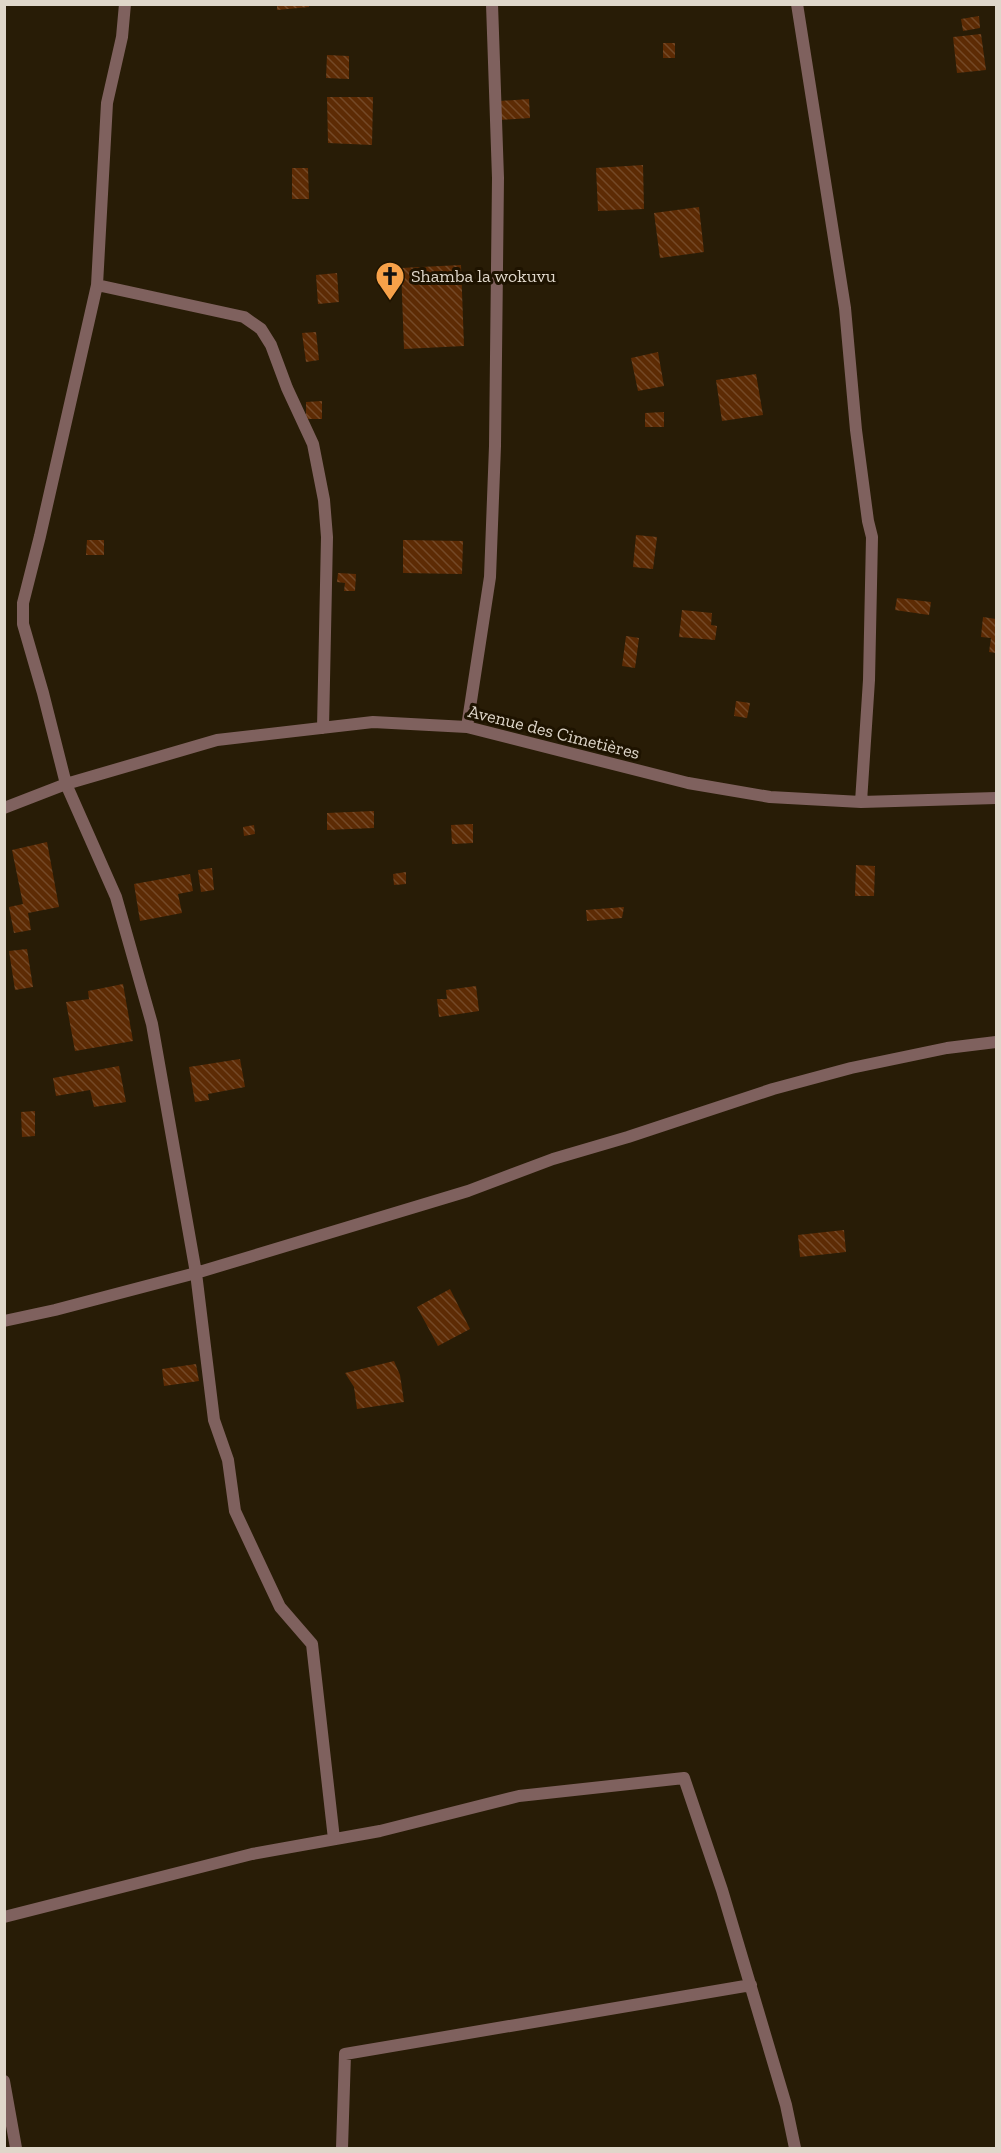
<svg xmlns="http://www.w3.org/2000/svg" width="1001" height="2153" font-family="'Zilla Slab',serif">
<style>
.building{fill:url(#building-back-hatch)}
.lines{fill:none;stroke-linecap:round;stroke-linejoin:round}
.street{stroke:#7f615e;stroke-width:12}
.labels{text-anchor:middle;stroke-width:6;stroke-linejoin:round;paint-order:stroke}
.poi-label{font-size:18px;fill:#dfd7ca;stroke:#1e1300;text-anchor:start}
.street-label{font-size:18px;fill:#dfd7ca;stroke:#1e1300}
</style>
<defs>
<pattern id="building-back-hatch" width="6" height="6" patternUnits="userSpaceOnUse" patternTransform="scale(1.5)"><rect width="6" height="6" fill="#5d2b04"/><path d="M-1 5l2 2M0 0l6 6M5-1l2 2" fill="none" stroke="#744927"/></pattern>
</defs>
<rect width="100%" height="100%" fill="#281c06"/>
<path class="building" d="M277 4H309V7L277 10Z
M979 16 980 28 963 31 961 19Z
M981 34 986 70 957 73 953 37Z
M663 43H675V58H663Z
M327 55 349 56V79L326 78Z
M327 97H373L372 145 328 143Z
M529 99 530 118 500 120 499 101Z
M643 165 644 209 598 211 596 168Z
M292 168H308L309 199H292Z
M699 207 704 252 660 258 654 213Z
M461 265 464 346 404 349 401 268Z
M337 273 339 302 318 304 316 275Z
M316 332 319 360 306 362 302 333Z
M658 352 664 386 638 391 631 358Z
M756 374 763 415 722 421 716 380Z
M322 401V419H306V402Z
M664 412V427H645V413Z
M636 535 657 537 653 569 633 567Z
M87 540H104V555H86Z
M403 540 463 541 462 574 403 573Z
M338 573 356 574 355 591H344L345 583 337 582Z
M897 598 931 602 929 615 895 610Z
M682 610 712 613 711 625 717 626 715 640 679 637Z
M983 617 996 619V653L989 652 991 638 981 637Z
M626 636 639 638 635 668 622 666Z
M736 701 750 703 747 718 734 716Z
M374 811V828L327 830V813Z
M473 824V843L452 844 451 825Z
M254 825 255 834 244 836 243 827Z
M47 842 59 907 28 913 31 930 14 933 9 907 23 904 12 850Z
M856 865 875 866 874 896H855Z
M212 868 214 890 201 892 198 870Z
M406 872V884L394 885 393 874Z
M190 874 193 891 178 894 182 913 140 921 134 884Z
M624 907 622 918 587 921 586 910Z
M27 949 33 987 15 990 9 951Z
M123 984 133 1041 75 1051 66 1002 89 999 88 991Z
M476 986 479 1011 439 1017 437 999H447L446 990Z
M240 1059 245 1087 208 1094 209 1100 195 1102 189 1067Z
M119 1066 126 1102 94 1107 90 1090 56 1096 53 1078Z
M35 1111V1136L22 1137 21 1112Z
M844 1230 846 1252 800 1257 798 1235Z
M450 1289 470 1329 438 1346 417 1307Z
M394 1361 400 1375 404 1402 357 1409 354 1387 345 1373Z
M196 1364 199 1381 164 1386 162 1369Z"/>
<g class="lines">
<path class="street" d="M125 4 122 37 107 103 97 285 40 536 23 603V624L43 693 66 784 116 897 152 1024 196 1273 214 1420 228 1460 235 1511 280 1607 312 1644 334 1839
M797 4 845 308 856 430 868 521 872 537 869 680 861 802
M97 285 244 317 261 329 271 345 287 388 313 444 324 500 327 537 323 728
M467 727 490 577 495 446 498 178 492 4
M4 808 66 784 217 740 373 722 467 727 688 783 770 797 861 802 996 798
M4 1321 55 1310 196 1273 468 1191 553 1159 628 1137 773 1089 851 1068 947 1048 996 1042
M4 1917 252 1854 380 1831 519 1796 684 1778 722 1890 786 2105 795 2148
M4 2081 16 2148
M342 2148 345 2054 751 1985"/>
</g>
<defs>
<g id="church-pin" transform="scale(1.5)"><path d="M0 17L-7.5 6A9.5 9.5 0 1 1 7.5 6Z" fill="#f7a149" stroke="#1e1300"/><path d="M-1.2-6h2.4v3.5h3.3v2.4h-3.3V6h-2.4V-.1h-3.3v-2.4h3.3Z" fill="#111"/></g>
</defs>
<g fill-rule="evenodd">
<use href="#church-pin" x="390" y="276"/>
</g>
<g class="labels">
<g class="poi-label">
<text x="411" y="282">Shamba la wokuvu</text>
</g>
<g class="street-label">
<text transform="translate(554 732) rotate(14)" y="6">Avenue des Cimetières</text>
</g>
</g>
<rect width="1001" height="2153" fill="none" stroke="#dfd7ca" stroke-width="12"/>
</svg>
